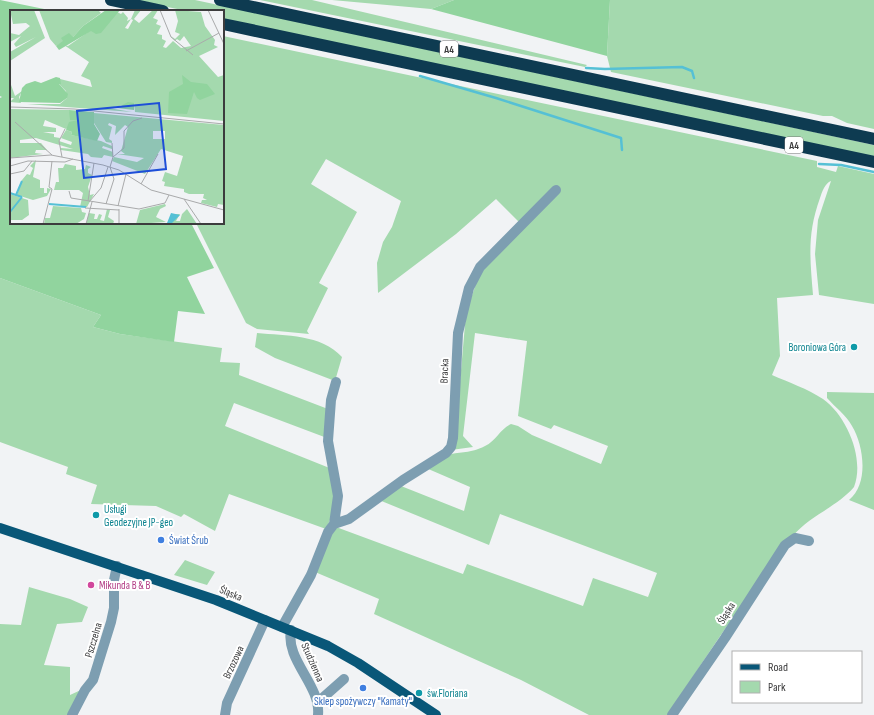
<svg xmlns="http://www.w3.org/2000/svg" width="874" height="715" font-family="'Sofia Sans Condensed',sans-serif">
<style>
.green{fill:#a4d9ae}
.forest{fill:#91d49e}
.lines{fill:none;stroke-linecap:round;stroke-linejoin:round}
.stream{stroke:#55c0d5;stroke-width:2.5}
.minor{stroke:#7d9eb1;stroke-width:10}
.major{stroke:#095778;stroke-width:10}
.highway{stroke:#0e3b51;stroke-width:12}
.culture-dot{fill:#0f9aa8;stroke:#fff;stroke-width:1.5}
.shop-dot{fill:#3f7fe0;stroke:#fff;stroke-width:1.5}
.hotel-dot{fill:#d1479c;stroke:#fff;stroke-width:1.5}
.labels{text-anchor:middle;stroke-width:4;stroke-linejoin:round;paint-order:stroke}
.shield{fill:#fff;stroke:#767677;stroke-width:1}
.shield-label{font-size:10px;font-weight:bold;fill:#3c3c3d}
.culture-label{font-size:11px;fill:#0d838f;stroke:#fff;text-anchor:start}
.street-label{font-size:11px;fill:#3c3c3d;stroke:#fff}
.shop-label{font-size:11px;fill:#366cbe;stroke:#fff;text-anchor:start}
.hotel-label{font-size:11px;fill:#b23c85;stroke:#fff;text-anchor:start}
.inset-river{fill:none;stroke:#55c0d5;stroke-width:2}
.inset-road{fill:none;stroke:#a9aaab;stroke-width:1}
.view{fill:#1d4ed8;fill-opacity:0.15;stroke:#1d4ed8;stroke-width:2}
.inset-edge{fill:none;stroke:#3c3c3d;stroke-width:2}
</style>
<rect width="100%" height="100%" fill="#f1f3f5"/>
<path class="green" d="M133 0H195L874 145V157L223 19V11H187Z
M260 0H312L587 65 585 67Z
M332 0H454L431 9Z
M610 0H874V129L847 123 832 116H823L611 72 607 56Z
M223 36 817 161V167L836 172 838 166 874 174V304L819 295 815 254 818 220 831 181C825 183 822 192 820 198 807 234 810 258 813 295L777 298 780 356 772 375C788 382 808 389 823 399 847 416 865 459 854 487 837 507 809 516 793 536 747 593 708 655 667 715H589L521 680 374 614 379 599 315 572 325 547 336 527 463 574 467 564 583 606 593 578 648 597 657 573 500 514 489 545 379 500 401 486 464 511 470 487 426 468C432 464 441 456 448 455 462 451 469 454 485 446 496 441 500 429 511 424L518 426 532 435 601 464 608 446 554 425 551 429 518 416 527 341 475 333 463 436 473 447 451 450 460 382 466 313 479 275 519 222 496 199 456 234 378 293 377 263 383 242 392 227 401 201 326 159 311 184 357 212 319 283 328 288 307 331 309 334 257 329 246 323 196 223H223Z
M0 278 101 315 93 327 120 334 222 348 220 362 240 363 239 375 328 409 327 438 234 403 225 426 332 469C336 493 337 506 326 529L229 494 215 531 184 514 181 517 156 506 91 504 97 485 66 474 68 467 0 442Z
M257 333C286 336 321 334 342 357L335 381 275 358 255 347Z
M827 392 874 393V510L849 500C869 484 864 446 852 426 846 415 835 407 827 398Z
M185 560 215 572 207 585 174 575Z
M29 587 70 599 88 607 82 622 57 624 44 665 70 667V695L83 689 71 715H0V624L21 625Z"/>
<path class="forest" d="M0 0 54 11H11V223H191L214 268 187 277 205 314 178 311 174 342 120 334 93 327 101 315 0 278V98L2 97 0 96Z
M454 0H610L607 56 431 9Z"/>
<g class="lines">
<path class="stream" d="M586 68 605 69 682 67 692 71 694 78
M420 76 496 98 621 138 622 150
M819 164 841 165 874 172"/>
<path class="minor" d="M334 524 338 496 328 441 331 400 336 382
M282 627 311 575 328 532 334 524 349 519 403 480 446 453 451 447 453 438 458 333 469 288 480 267 556 190
M291 630C285 660 321 685 318 715
M318 702 344 679
M72 715 85 690 93 680 111 622 114 608V580L117 566
M225 715 227 703 265 620
M672 715 725 638 785 545 795 538 809 541"/>
<path class="major" d="M0 528 216 600 328 646 358 663 436 715"/>
<path class="highway" d="M111 0 163 11
M220 0 874 139
M223 24 874 162"/>
</g>
<g class="culture-dot">
<circle cx="854" cy="347" r="4"/>
<circle cx="96" cy="515" r="4"/>
<circle cx="419" cy="693" r="4"/>
</g>
<g class="shop-dot">
<circle cx="161" cy="540" r="4"/>
<circle cx="363" cy="688" r="4"/>
</g>
<circle class="hotel-dot" cx="91" cy="585" r="4"/>
<g class="labels">
<g class="shield">
<rect x="440" y="41" width="18" height="16" rx="3"/>
<rect x="785" y="137" width="18" height="16" rx="3"/>
</g>
<g class="shield-label">
<text x="449" y="53">A4</text>
<text x="794" y="149">A4</text>
</g>
<g class="culture-label">
<text x="846" y="351" text-anchor="end">Boroniowa Góra</text>
<text x="104" y="513">Usługi<tspan x="104" dy="13">Geodezyjne JP-geo</tspan></text>
<text x="427" y="697">św.Floriana</text>
</g>
<g class="street-label">
<text transform="translate(444 371) rotate(-88)" y="4">Bracka</text>
<text transform="translate(231 593) rotate(22)" y="4">Śląska</text>
<text transform="translate(726 613) rotate(-58)" y="4">Śląska</text>
<text transform="translate(93 640) rotate(-73)" y="4">Pszczelna</text>
<text transform="translate(233 662) rotate(-65)" y="4">Brzozowa</text>
<text transform="translate(313 662) rotate(66)" y="4">Studzienna</text>
</g>
<g class="shop-label">
<text x="169" y="544">Świat Śrub</text>
<text x="363" y="705" text-anchor="middle">Sklep spożywczy "Kamaty"</text>
</g>
<g class="hotel-label">
<text x="99" y="589">Mikunda B &amp; B</text>
</g>
</g>
<g transform="translate(10 10)">
<rect width="214" height="214" fill="#f1f3f5"/>
<path d="M0 0H24L35 28 0 51V42L26 27 6 37 4 34 11 26 0 32V23L9 25 20 16 16 13 3 14ZM29 0H88L91 3 73 16 63 27 46 36 40 29ZM125 0H131L124 9 129 13 143 0H148L143 8 148 10 146 14 151 16 147 24 152 25V29L156 31 153 37 156 38 163 31 171 38 181 36 174 26 170 31 167 29 165 31 161 26 165 29 170 24 165 22 168 11 165 0 191 2 195 16 205 30 204 35 208 37 189 46 208 67 214 65V111L125 102 124 93 99 98 122 102 17 94H50L57 88 56 81 49 74 50 69 82 77 80 70 71 66 79 52 54 35 58 36 81 20 90 21 107 2 111 4 113 2 118 8 117 11 121 9 115 18 118 19 123 10 121 9ZM0 72 5 86 12 81 9 87 11 93 0 92 4 88H0ZM0 99 59 100 61 105 68 110 56 119 35 110 33 116 46 118V122H33L44 124V127L50 128 49 131 61 135 62 132 51 128 56 120 62 122 61 125 91 131 102 136V139L93 136 92 138 103 142V147L94 145 92 148 81 147 78 144 51 140V138L63 139 26 128 10 130V133H31L37 140H26L25 143 33 144 0 148ZM84 103 214 115V195L208 194 207 197 191 193 192 190H197L193 188 194 184H179L174 182V179L154 176 155 172 152 171 155 162 167 166 173 146 151 139 135 164 102 151 104 147 127 152 134 148 107 144H115L111 141 118 117 115 115 105 125 106 116 99 113 98 115 102 117 99 129 102 131V133L96 132 84 113ZM143 121H155V129H143ZM26 150 23 167 30 170V178H34V183H37V178L41 179 37 186 23 190 7 185 12 170 17 164 20 165 23 158 20 156ZM55 154 66 156V160L75 159 76 155 81 157 78 159V163L82 165 78 177 80 185 84 184 77 197H70L73 183 69 180H44L46 172H49L48 158H53ZM0 184 18 190 19 205 12 210H0ZM155 194 156 196 150 199 146 207 156 212 126 214 130 200ZM43 196 71 198 72 202 76 203 74 209 66 214H34L35 208H40ZM97 199 100 200 98 207 104 211 103 214H76L79 203 85 204 84 209H87L89 204 92 205 90 210 94 211ZM177 199 187 214H158L164 204H170L166 211H170L172 204Z" fill="#a4d9ae" fill-rule="evenodd"/>
<path d="M96 0H110L91 23 86 24 81 21 49 40 46 36 53 31 51 28 59 23 63 27 73 16ZM172 65 181 72 197 74 205 84 190 90 187 88 184 82 177 104 158 103 159 82 173 74ZM46 67 50 68 51 74H49L58 84 57 88 50 93 9 92 12 78 16 74 25 71 31 73ZM118 92 124 93V100L107 98ZM59 100 84 102V114L90 124 87 131 61 125 62 122 56 120 59 112 68 110H60Z" fill="#91d49e"/>
<path d="M161 203 170 205 161 214H153L157 213Z" fill="#55c0d5"/>
<path class="inset-river" d="M0 183 12 187M6 185 12 171M39 194 76 197M0 202 12 187"/>
<path class="inset-road" d="M150 0 161 27 183 45M198 0 214 34M176 41 209 23M0 97 64 99 214 114M5 112 42 145M102 133 103 147M52 147 49 131 55 119M0 148 41 145 93 155 109 160 141 180 214 200M0 156 18 151 55 152 63 149M100 157 103 147 114 138V121L123 111 132 108M0 164 14 161 22 151M131 174 148 144M59 181 61 188 129 199 155 193 159 185M174 189 191 214M78 191 84 153M79 192 91 178 98 157M96 194 104 169 100 157M108 196 116 164M75 198 109 200M109 199V214M33 214 42 179 39 177 42 151M76 214 82 192"/>
<path class="view" d="M149 93 156 159 74 168 67 101Z"/>
<rect width="214" height="214" class="inset-edge"/>
</g>
<rect x="732" y="651" width="130" height="52" fill="#ffffff" stroke="#b1b1b1"/>
<rect x="740" y="664" width="20" height="6" fill="#095778" stroke="#b1b1b1"/>
<text x="768" y="671" font-size="12" fill="#3c3c3d">Road</text>
<rect x="740" y="681" width="20" height="12" fill="#a4d9ae" stroke="#b1b1b1"/>
<text x="768" y="691" font-size="12" fill="#3c3c3d">Park</text>
</svg>
